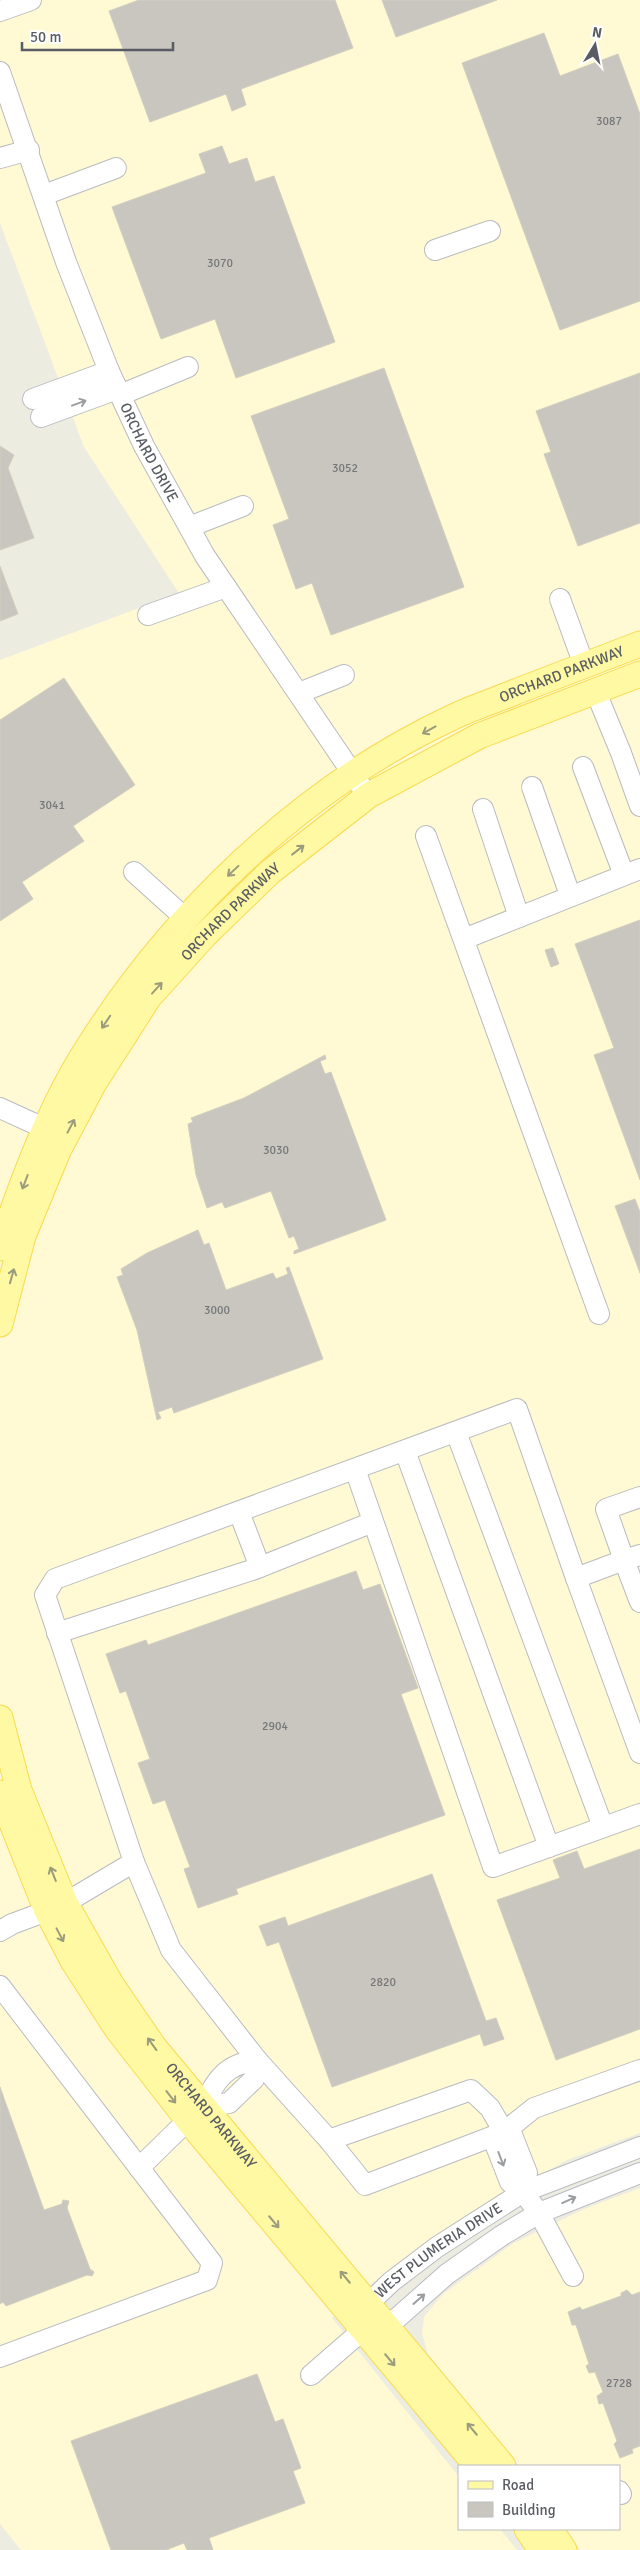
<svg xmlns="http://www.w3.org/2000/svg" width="640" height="2550" font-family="Signika,sans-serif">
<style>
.commercial{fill:#fff9d4}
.building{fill:#c8c6be;stroke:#d2cebf}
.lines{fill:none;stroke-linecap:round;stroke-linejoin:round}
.minor-casing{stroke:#b9bbc1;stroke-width:22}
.major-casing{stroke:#f8da4f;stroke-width:27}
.minor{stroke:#fff;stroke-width:20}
.major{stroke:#fff9a4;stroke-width:25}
.oneway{stroke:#9b9ea1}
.oneway2{stroke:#9b9b7d}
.labels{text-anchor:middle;stroke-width:5;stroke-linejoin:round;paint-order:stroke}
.number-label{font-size:12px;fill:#75777a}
.street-label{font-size:15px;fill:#595d63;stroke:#fff}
</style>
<rect width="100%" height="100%" fill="#edece1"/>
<path class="commercial" d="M0 0H640V2133L567 2160 455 2223 393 2266 332 2318 459 2477V2529H500L517 2550H21L0 2524V660L179 593 84 447 0 223Z
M640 2188V2550H580L565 2529H619V2466H519L428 2354 422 2334 424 2317 443 2294 512 2244 584 2209Z"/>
<path class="building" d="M139 0H335L353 48 241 89 246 105 232 111 226 94 150 122 109 11Z
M382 0H497L396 37Z
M544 33 560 76 618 54 640 114V301L560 330 462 63Z
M222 146 229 164 247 158 255 182 274 176 335 342 236 378 215 319 161 339 112 207 206 173 199 154Z
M384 368 464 587 331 635 312 583 296 589 273 525 289 519 251 416Z
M640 373V523L578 546 544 454 551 452 536 411Z
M0 446 14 455 8 468 34 538 0 550Z
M0 566 18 614 0 621Z
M64 678 135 785 73 826 84 841 22 882 33 899 0 921V720Z
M640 920V1180L594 1055 614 1048 575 944Z
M553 948 559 964 551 967 545 950Z
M325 1055 326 1059 320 1061 325 1074 331 1072 386 1220 294 1254V1251L299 1249 294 1236 289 1238 271 1191 225 1208 222 1202 207 1208 196 1175 188 1124 193 1122 191 1118 244 1098Z
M635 1199 640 1212V1273L615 1206Z
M198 1230 204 1245 209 1243 226 1290 273 1273 276 1279 288 1274 286 1268 289 1267 323 1359 174 1413 172 1407 158 1412 161 1418 157 1420 137 1330 117 1277 123 1275 121 1269 147 1253Z
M356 1571 363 1590 380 1584 418 1688 401 1694 445 1815 236 1889 238 1894 198 1908 184 1869 190 1867 165 1800 153 1804 138 1763 150 1759 126 1691 120 1693 106 1654 146 1640 148 1645Z
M640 1849V2029L556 2060 497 1900 560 1878 553 1860 577 1851 584 1869Z
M432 1874 486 2021 496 2018 504 2039 484 2046 480 2034 332 2087 279 1942 267 1946 259 1926 285 1917 288 1926Z
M0 2087 44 2210 62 2204 63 2200 69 2201 67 2208 90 2269 94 2272 92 2276 87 2275 6 2306 3 2302 0 2304Z
M627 2290 632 2295 640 2292V2446L632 2449 633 2453 620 2458 614 2444 617 2441 603 2403 599 2404 597 2396 603 2392 595 2372 589 2373 586 2366 589 2364 576 2325H572L568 2312 580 2307 582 2310 621 2296V2293Z
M257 2374 275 2422 283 2419 301 2468 293 2471 305 2503 209 2538 213 2550H187L184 2543 166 2550H111L71 2441Z"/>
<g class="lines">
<g class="minor-casing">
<g id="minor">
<path d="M0 11 31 0"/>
<path id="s1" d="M0 72 66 262 109 371 144 446 205 556 361 786"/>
<path d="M0 158 29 150"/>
<path d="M44 195 116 168"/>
<path d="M435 250 490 231"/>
<path d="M120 395 188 367"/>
<path d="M33 399 109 371"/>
<path d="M41 417 117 389"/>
<path d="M189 527 243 506"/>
<path d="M560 599 584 665"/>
<path d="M148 615 226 587"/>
<path d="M595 690 621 753 640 806"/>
<path d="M299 693 344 675"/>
<path d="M583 767 624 875"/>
<path d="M532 787 570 895"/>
<path d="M483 809 519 917"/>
<path d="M426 836 599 1314"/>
<path d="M134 872 185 918"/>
<path d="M464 939 640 869"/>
<path d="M0 1108 46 1129"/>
<path d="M456 1432 603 1827"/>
<path d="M405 1451 549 1847"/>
<path d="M355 1469 493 1867 640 1814"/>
<path d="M640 1497 606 1509 624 1560 640 1555"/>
<path d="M239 1512 260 1567"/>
<path d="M576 1578 640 1753"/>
<path d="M57 1633 255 1569 373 1522"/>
<path d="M134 1862 171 1950 257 2060 329 2140 365 2185 504 2132 534 2108 640 2070"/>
<path d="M65 1903 134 1862 45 1595 55 1579 517 1409 576 1578 624 1560 640 1602"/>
<path d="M0 1931 12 1924 47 1911"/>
<path d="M0 1986 212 2263 207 2280 0 2357"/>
<path d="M257 2060 254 2079 229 2103 203 2107C215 2080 226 2064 257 2060Z"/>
<path d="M329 2140 471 2090 490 2108 504 2132"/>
<path d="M139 2168 188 2120"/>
<path d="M523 2192 527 2173 512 2135 504 2132 494 2141 510 2182 523 2192 539 2213 573 2276"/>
<path id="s2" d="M366 2317 368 2304 391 2282 437 2247 523 2192 640 2147"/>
<path d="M373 2328 387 2327 447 2274 501 2236 539 2213 640 2173"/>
<path d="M311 2375 364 2329"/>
<path d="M619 2491 621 2494"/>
</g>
</g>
<g class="major-casing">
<g id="major">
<path id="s3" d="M0 1248C20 1187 48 1112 82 1057 169 916 300 789 451 718 471 708 494 701 515 692 557 676 598 660 640 644"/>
<path id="s4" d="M0 1324 23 1236 58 1151 94 1083 149 997 205 935 270 872 369 795 479 736 640 674"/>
<path id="s5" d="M0 1718 19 1790 65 1903 111 1984 154 2047 503 2466"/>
<path d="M0 1793 47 1911 73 1961 117 2029 188 2120 477 2466"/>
<path d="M527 2529 541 2550"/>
<path d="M550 2529 564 2550"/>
</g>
</g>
<use href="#minor" class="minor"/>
<use href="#major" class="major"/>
</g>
<defs><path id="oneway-shaft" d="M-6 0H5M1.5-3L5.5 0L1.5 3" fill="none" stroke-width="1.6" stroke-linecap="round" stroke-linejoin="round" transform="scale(1.25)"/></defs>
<g class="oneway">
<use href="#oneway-shaft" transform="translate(79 403) rotate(-20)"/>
<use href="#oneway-shaft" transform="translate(501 2159) rotate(69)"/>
<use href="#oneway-shaft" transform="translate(569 2200) rotate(-24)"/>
<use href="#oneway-shaft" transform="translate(419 2299) rotate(-41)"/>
</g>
<g class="oneway2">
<use href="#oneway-shaft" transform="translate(429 730) rotate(151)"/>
<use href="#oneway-shaft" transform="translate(298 850) rotate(-38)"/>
<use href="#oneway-shaft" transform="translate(233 871) rotate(137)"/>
<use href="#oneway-shaft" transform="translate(157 988) rotate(-48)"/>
<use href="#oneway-shaft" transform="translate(106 1022) rotate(124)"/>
<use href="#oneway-shaft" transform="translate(71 1126) rotate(-62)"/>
<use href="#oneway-shaft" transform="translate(25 1182) rotate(111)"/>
<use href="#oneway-shaft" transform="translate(12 1276) rotate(-74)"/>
<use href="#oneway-shaft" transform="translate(53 1874) rotate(-112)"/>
<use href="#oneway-shaft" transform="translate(60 1935) rotate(62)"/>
<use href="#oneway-shaft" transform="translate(152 2044) rotate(-126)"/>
<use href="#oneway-shaft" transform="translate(171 2097) rotate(52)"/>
<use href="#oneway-shaft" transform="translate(274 2222) rotate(50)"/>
<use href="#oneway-shaft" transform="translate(345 2277) rotate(-130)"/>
<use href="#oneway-shaft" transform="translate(390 2360) rotate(50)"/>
<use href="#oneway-shaft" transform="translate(472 2429) rotate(-130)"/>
</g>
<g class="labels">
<g class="number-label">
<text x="609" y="125">3087</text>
<text x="220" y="267">3070</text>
<text x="345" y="472">3052</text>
<text x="52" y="809">3041</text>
<text x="276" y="1154">3030</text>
<text x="217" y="1314">3000</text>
<text x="275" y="1730">2904</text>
<text x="383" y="1986">2820</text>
<text x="619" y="2387">2728</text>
</g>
<g class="street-label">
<text dy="5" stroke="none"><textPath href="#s1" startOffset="409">ORCHARD DRIVE</textPath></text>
<text dy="5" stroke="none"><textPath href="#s3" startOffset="835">ORCHARD PARKWAY</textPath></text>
<text dy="5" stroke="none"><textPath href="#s4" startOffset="480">ORCHARD PARKWAY</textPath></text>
<text dy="5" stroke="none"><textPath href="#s5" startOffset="455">ORCHARD PARKWAY</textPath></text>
<text dy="5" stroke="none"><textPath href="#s2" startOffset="102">WEST PLUMERIA DRIVE</textPath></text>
</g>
</g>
<rect x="458" y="2465" width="162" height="65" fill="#ffffff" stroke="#bdbec1"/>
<rect x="468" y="2481" width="25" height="8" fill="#fff9a4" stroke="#bdbec1"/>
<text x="502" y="2490" font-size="15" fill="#595d63">Road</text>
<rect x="468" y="2502" width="25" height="15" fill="#c8c6be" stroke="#bdbec1"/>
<text x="502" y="2515" font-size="15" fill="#595d63">Building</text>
<g transform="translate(595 45) rotate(10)" stroke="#ffffff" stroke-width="4" paint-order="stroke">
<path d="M0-4L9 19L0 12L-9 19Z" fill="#595d63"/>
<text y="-8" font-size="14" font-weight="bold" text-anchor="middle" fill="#595d63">N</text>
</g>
<path d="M22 42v8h151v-8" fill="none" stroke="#595d63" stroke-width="2.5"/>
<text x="30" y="42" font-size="15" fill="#595d63" stroke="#ffffff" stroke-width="4" paint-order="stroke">50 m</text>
</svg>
